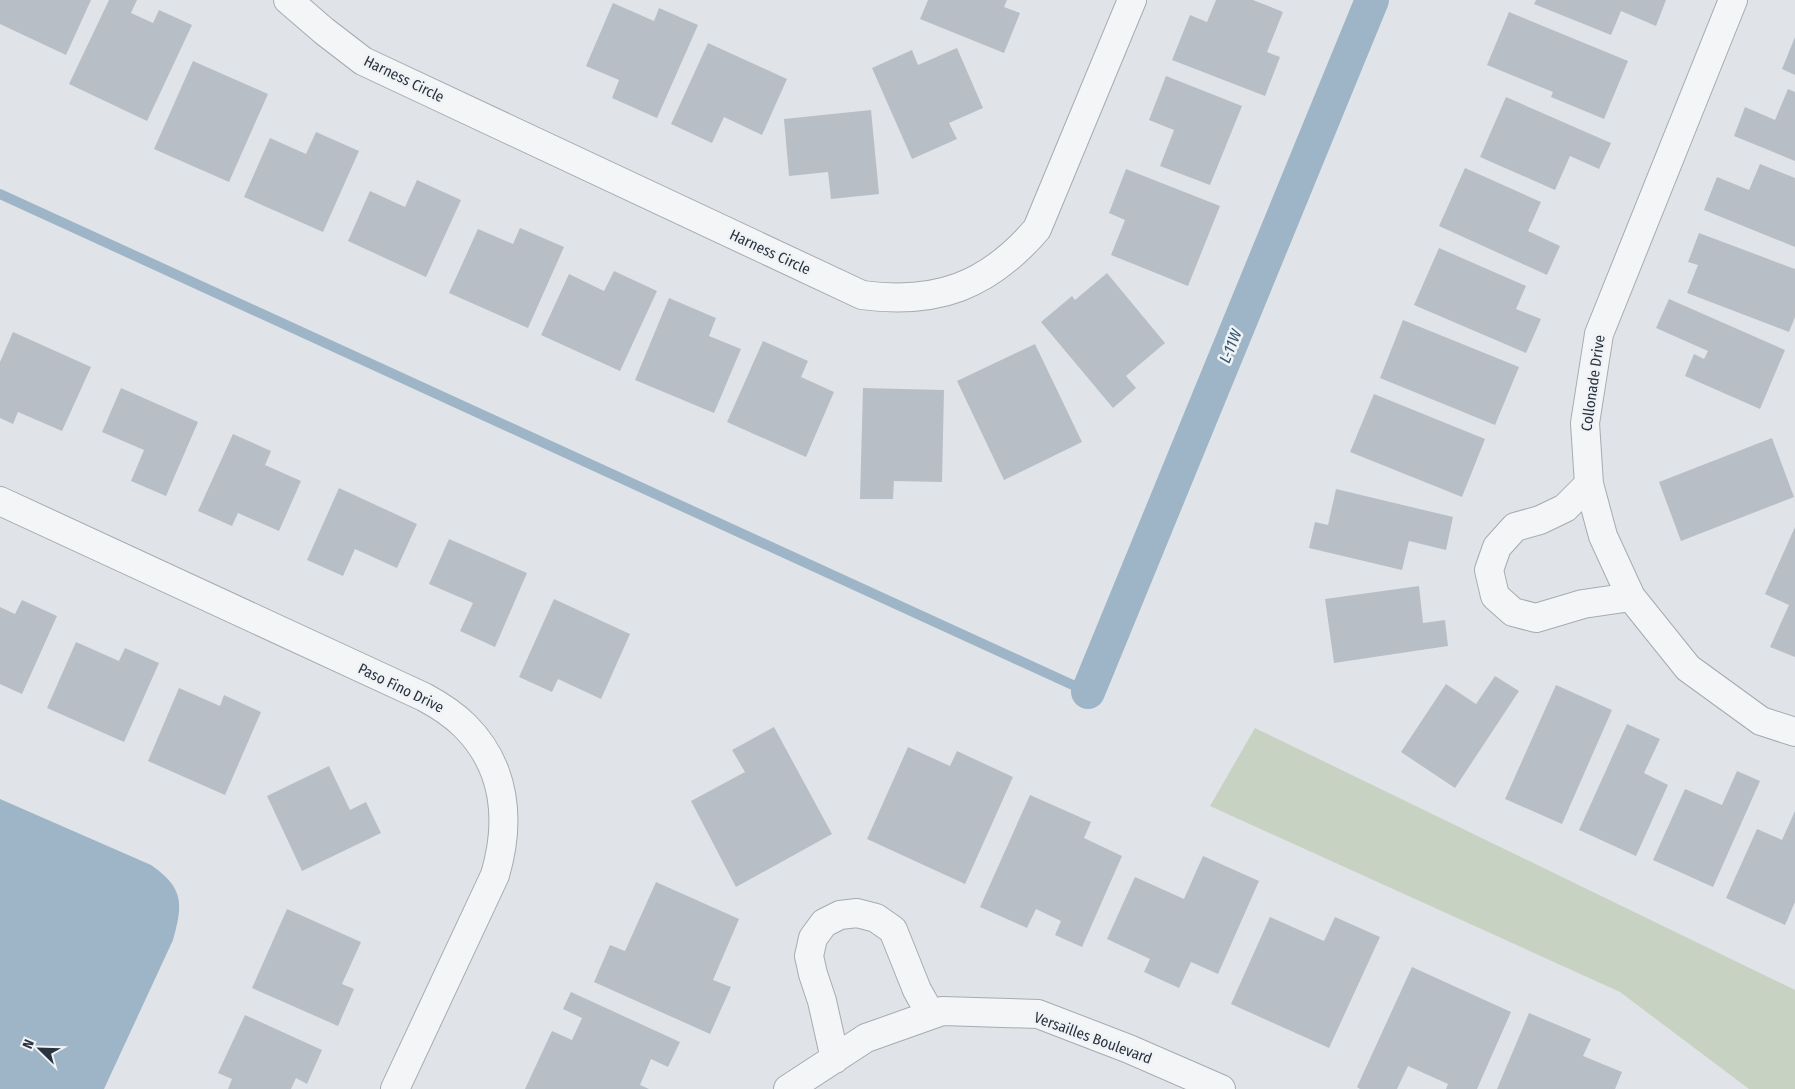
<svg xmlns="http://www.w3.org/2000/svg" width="1795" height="1089" font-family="'Fira Sans Condensed',sans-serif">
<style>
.green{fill:#c7d2c2}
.water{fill:#9db5c6}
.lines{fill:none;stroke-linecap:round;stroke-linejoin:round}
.stream{stroke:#9db5c6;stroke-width:10}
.canal{stroke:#9db5c6;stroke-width:34}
.building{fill:#b8bec5}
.minor-casing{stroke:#a6abb2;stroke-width:30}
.minor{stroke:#f3f5f7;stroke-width:28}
.labels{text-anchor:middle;stroke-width:5;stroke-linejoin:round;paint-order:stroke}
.street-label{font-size:15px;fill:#2a333f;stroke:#f0f3f6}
.water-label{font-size:16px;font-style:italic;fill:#365671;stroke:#f0f3f6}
</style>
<rect width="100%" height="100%" fill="#e0e4e8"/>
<path class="green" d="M1255 728 1795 990V1089H1749L1620 992 1210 806Z"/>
<path class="water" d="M0 799 151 865C184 888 183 904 173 940L104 1089H0Z"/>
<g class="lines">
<path class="stream" d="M0 194 1088 692"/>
<path class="canal" d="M1088 692 1372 0"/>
</g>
<path class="building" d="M0 0H91L66 55 0 24Z
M109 0H137L131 13 153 23 159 10 192 25 147 121 69 84Z
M928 0H1007L1004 7 1020 13 1004 53 920 19Z
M1216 0H1253L1283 12 1267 52 1280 57 1265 96 1172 60 1190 15 1207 22Z
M1536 0H1666L1656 26 1621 11 1611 35 1534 4Z
M613 3 654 21 659 8 698 25 657 118 612 98 619 80 586 66Z
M1509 12 1628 61 1604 119 1551 97 1553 92 1487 65Z
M1795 37V75L1782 69Z
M708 43 787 79 762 135 724 117 712 143 671 124Z
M957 48 983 108 949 123 957 139 912 159 872 68 912 50 918 65Z
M193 61 268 94 229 182 154 149Z
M1166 76 1242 106 1210 185 1160 166 1174 130 1149 120Z
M1788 89 1795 92V161L1734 136 1745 107 1775 120Z
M1506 97 1611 143 1599 169 1570 156 1555 190 1480 157Z
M871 110 879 194 831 199 828 172 789 176 784 119Z
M316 132 359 151 323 232 244 197 270 138 306 154Z
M1760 164 1795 178V247L1704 210 1717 177 1749 190Z
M1465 168 1541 202 1528 231 1560 246 1547 275 1439 226Z
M1126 169 1220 206 1188 286 1111 255 1125 220 1109 213Z
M417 180 461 200 426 277 348 241 370 191 405 207Z
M520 228 564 247 528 328 449 293 478 229 513 244Z
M1699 233 1795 269V317L1789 332 1687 293 1698 265 1688 262Z
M1439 248 1526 286 1516 309 1541 319 1526 353 1414 305Z
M614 271 657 291 620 371 541 335 569 274 604 291Z
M1107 273 1165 343 1126 376 1136 388 1113 408 1041 322 1072 296 1075 300Z
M669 298 716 318 709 336 741 349 714 413 635 380Z
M1669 299 1785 350 1760 409 1685 376 1694 354 1704 359 1708 351 1656 328Z
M1403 320 1519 367 1495 425 1380 378Z
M13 332 91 367 62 431 18 412 13 424 0 418V362Z
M763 341 808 361 801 377 834 392 806 457 727 422Z
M1035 344 1082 442 1004 480 957 381Z
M121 388 198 422 166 496 131 481 144 450 102 432Z
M863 388 944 390 942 482 894 481 893 499H860Z
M1374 394 1485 439 1462 497 1350 452Z
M233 434 271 451 265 465 301 481 279 531 238 513 232 526 198 511Z
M1772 438 1794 497 1681 541 1659 482Z
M339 488 417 524 397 568 355 549 343 576 307 560Z
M1336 489 1453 517 1446 550 1409 541 1402 570 1309 548 1315 522 1328 525Z
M1795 527V657L1770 647 1789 605 1765 594Z
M449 539 527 573 495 647 460 631 473 603 429 584Z
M1419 586 1423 623 1445 620 1448 646 1334 663 1325 599Z
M554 599 630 634 601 699 558 679 552 692 519 677Z
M22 600 57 616 22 694 0 684V607L15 614Z
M76 642 119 661 125 648 159 663 124 742 47 708Z
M1495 676 1519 691 1455 788 1401 752 1446 684 1476 704Z
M1556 685 1612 710 1562 824 1505 799Z
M179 688 220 706 224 695 261 712 225 795 148 761Z
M1627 724 1660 739 1644 773 1668 785 1636 856 1579 830Z
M774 727 832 834 736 887 691 801 745 772 732 750Z
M908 747 950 766 957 751 1013 777 965 884 867 839Z
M329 766 350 810 366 802 381 833 302 871 267 796Z
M1737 771 1760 781 1713 887 1653 860 1685 789 1722 805Z
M1030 795 1091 822 1084 838 1122 856 1082 947 1055 935 1061 921 1036 909 1027 928 980 907Z
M1795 811V902L1785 925 1726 898 1757 829 1782 840Z
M1203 856 1259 881 1218 974 1191 962 1179 988 1144 972 1150 959 1107 939 1135 877 1184 899Z
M656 882 739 919 713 980 731 987 710 1034 594 982 610 945 625 951Z
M287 909 361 942 342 984 354 989 338 1026 252 988Z
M1270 917 1324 941 1335 917 1380 937 1329 1048 1231 1004Z
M1412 967 1511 1012 1477 1089H1446L1448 1084 1408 1066 1397 1089H1360L1357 1087Z
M571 992 680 1042 668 1067 651 1059 640 1085 649 1089H525L552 1031 572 1040 582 1018 563 1009Z
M1529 1013 1591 1039 1583 1056 1622 1072 1615 1089H1497Z
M245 1015 322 1050 307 1084 296 1078 291 1089H228L232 1079 218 1073Z"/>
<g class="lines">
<g class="minor-casing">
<path id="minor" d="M288 0 324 31 363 61 862 295C937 305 988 286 1037 229L1132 0
M1733 0 1599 334 1585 423 1589 484 1603 536 1631 597 1688 668 1761 721 1795 732
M1589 484 1565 508 1540 520 1515 527 1497 547 1489 570 1495 596 1513 612 1536 618 1583 604 1631 597
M0 501 424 697C439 705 453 714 465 726 506 767 511 821 495 875L395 1089
M835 1059 822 1001 813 974 809 956 813 938 824 923 840 915 857 913 876 918 893 930 917 990 931 1015
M788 1089 866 1038 942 1011 1038 1014 1129 1049 1221 1089"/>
</g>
<use href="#minor" class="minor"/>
</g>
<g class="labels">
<g class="street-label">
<text transform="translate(404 79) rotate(26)" y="5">Harness Circle</text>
<text transform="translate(770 252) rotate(25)" y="5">Harness Circle</text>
<text transform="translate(1593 383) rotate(-82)" y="5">Collonade Drive</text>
<text transform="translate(401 688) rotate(26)" y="5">Paso Fino Drive</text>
<text transform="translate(1093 1038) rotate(20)" y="5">Versailles Boulevard</text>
</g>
<g class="water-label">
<text transform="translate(1230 346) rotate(-68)" y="6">L-11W</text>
</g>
</g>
<g transform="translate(40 1049) rotate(293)" stroke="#f0f3f6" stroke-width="4" paint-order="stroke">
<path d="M0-4L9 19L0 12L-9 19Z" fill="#2a333f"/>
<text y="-8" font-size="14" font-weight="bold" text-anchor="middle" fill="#2a333f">N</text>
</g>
</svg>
